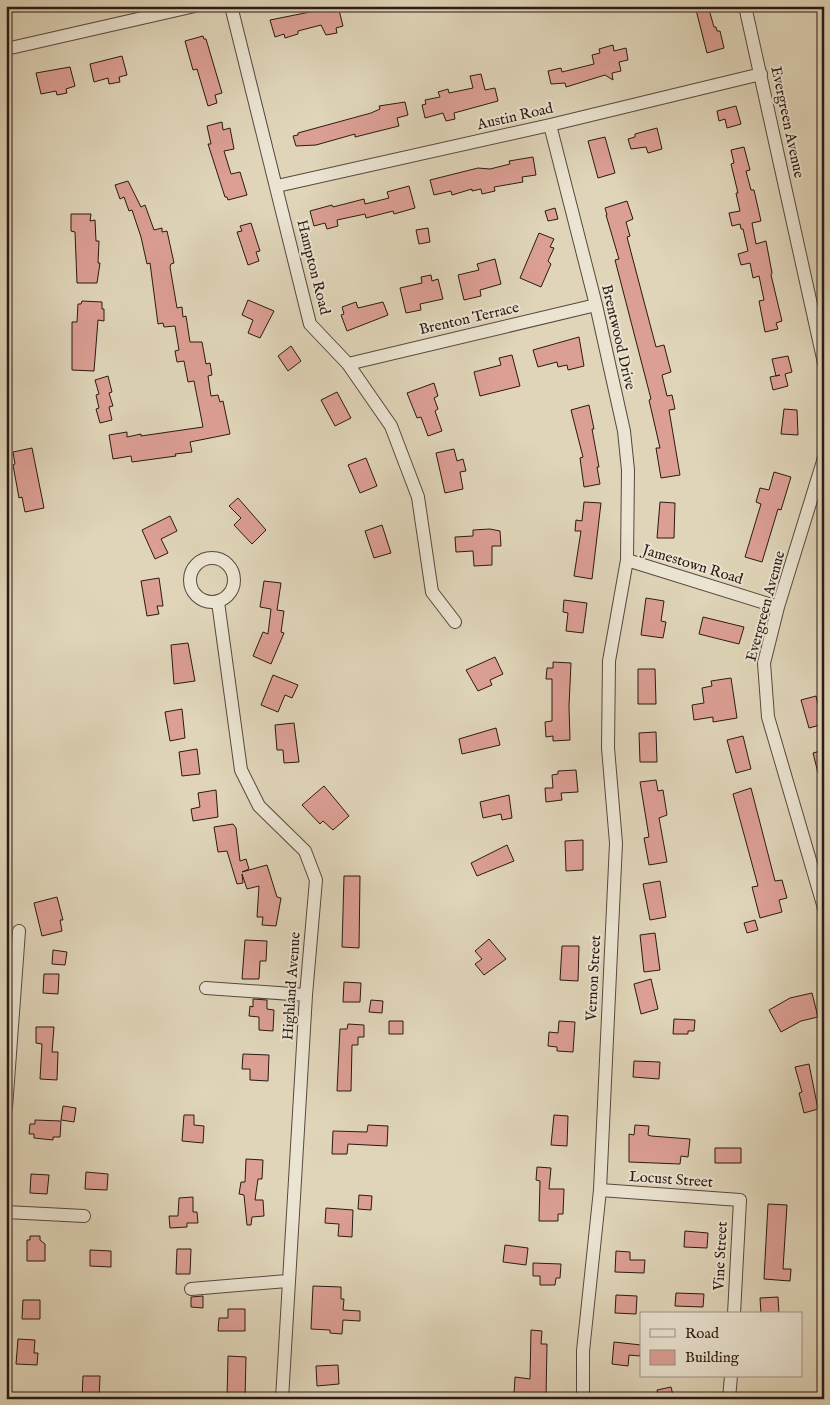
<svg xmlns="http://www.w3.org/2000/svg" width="830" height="1405" font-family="'IM FELL English',serif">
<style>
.building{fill:#dc9f94;stroke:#2b1913}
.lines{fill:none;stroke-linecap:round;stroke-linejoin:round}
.minor-casing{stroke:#58483c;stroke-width:14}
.minor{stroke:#ebe4d2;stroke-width:12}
.labels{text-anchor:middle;stroke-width:4;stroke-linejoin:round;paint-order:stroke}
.street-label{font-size:15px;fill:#2b1913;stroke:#ebe4d2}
</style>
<rect width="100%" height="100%" fill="#e0d5b9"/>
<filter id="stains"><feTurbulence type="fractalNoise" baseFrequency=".004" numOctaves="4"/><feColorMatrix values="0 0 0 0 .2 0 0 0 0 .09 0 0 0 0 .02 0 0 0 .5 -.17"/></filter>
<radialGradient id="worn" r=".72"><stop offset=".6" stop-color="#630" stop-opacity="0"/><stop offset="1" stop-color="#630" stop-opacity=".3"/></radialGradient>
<path class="building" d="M695 6H708L714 27H716L717 31H720L724 48 707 53Z
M330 8 332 12 339 10 343 26 336 28 337 33 326 35 321 25 298 31V34L285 38 284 34 275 37 270 20Z
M203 36 204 39H206L222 93 215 95 217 103 208 106 197 69 193 70 185 41Z
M613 45 614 51 626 48 628 60 619 62 621 71 612 73 613 80 605 75 566 87 565 83 551 84 548 71 561 68 562 72 594 64 592 55 600 53 599 49Z
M122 56 127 75 119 77 120 82 109 84 108 78 94 82 90 64Z
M70 67 75 86 66 89 67 93 57 95 56 91 41 94 36 73Z
M481 74 485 90 495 88 498 101 454 113 455 119 446 121 443 113 425 118 422 105 426 104 425 100 440 97 438 92 448 89 449 93 473 88 470 76Z
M405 102 408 115 397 118 399 126 355 137V134L316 145 296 146 293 136 298 135V133L371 113 380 109 379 106Z
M736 106 741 124 727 128 725 119 719 121 717 111Z
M222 122 223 130 230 128 234 149 224 151 231 174 240 172 247 195 228 200 227 197H225L208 144H211L207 126Z
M657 128 662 149 648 153 646 147 631 149 628 139 635 137V134Z
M605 137 615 173 598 178 588 141Z
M744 147 750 170 746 171 751 190H754L761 221 752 223 756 244 766 241 772 273 771 275 782 321 776 323 778 329 765 332 759 301 764 300 759 276 753 278 750 263 741 265 738 254 748 251 743 229H741L740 224 732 226 729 213 740 211 736 193H738L731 164 734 163 731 150Z
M533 157 536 175 522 177 523 182 494 187 495 191 482 194 481 189 472 191V189L452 195 451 191 434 195 430 180 478 168 490 169 510 164 509 161Z
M128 181 141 207 145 205 154 230 162 228V232L167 231 174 263 171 264 170 267 177 308 182 307 183 317 186 316 190 342H202L206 364 210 363 212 375 208 376 211 396 218 395 220 402 223 401 230 434 190 442 192 452 175 454 176 456 132 462 131 456 113 459 109 435 127 432V437L141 434V436L203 427 194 381 188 382 184 361 177 362 175 351 179 350 175 326 164 327 163 323 158 324 150 263 147 264 141 237 132 210 129 211 124 197 120 199 115 185Z
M409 186 415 208 394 214 393 211 366 218 365 214 337 220 338 226 327 229 325 223 314 226 310 211 332 205 333 207 364 199 365 204 389 198 387 192Z
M627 201 633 219 626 222 630 236 627 237 656 347 664 345 671 372 662 375 667 396 672 395 675 409 669 410 680 475 661 478 656 448H660L649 400 651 399 615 260 619 259 606 215H607L605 208Z
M555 208 558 219 548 221 545 211Z
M71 214H91L90 221 95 220 96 241H99L98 263H100L97 283H77L75 232 71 231Z
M251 223 260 251 256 252 259 261 248 265 237 232 242 231 240 226Z
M428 228 430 242 419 244 416 230Z
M539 233 554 239 550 247 554 248 548 261 551 264 541 287 520 278Z
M495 259 501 284 480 290 481 296 464 300 458 275 479 270 477 264Z
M431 275 432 281 438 279 443 299 420 304 421 310 406 313 400 288 422 283 421 277Z
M248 300 274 311 260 338 248 333 253 320 242 315Z
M82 301 102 302V309H104V321L98 320 94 371 72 370V322H77L78 304H81Z
M356 302 358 308 383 302 388 315 347 331 341 315 344 314 342 307Z
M579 337 584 366 568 370 567 365 558 367 557 362 538 367 533 350Z
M291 346 301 361 288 371 278 356Z
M512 355 520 386 480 396 474 372 501 365 499 358Z
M788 356 792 372 785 374 788 386 773 390 770 377 780 375 776 376 772 359Z
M108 376 112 392 109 393 113 406 109 407 112 420 100 423 96 409 99 408 96 395 99 394 95 380Z
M434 383 438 396 434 398 438 409 435 411 442 431 428 436 421 417 417 418 407 393Z
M337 392 351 418 335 426 321 400Z
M589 405 594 429H592L599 467H597L600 484 584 487 580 458 583 457 571 410Z
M784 409 797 410 798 435 781 434Z
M32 448 44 508 25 512 22 497 19 498 13 465 15 464 13 452Z
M454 449 457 461 463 459 466 471 460 472 463 489 445 493 436 453Z
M366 458 377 486 360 493 348 465Z
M774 472 791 477 781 510 778 509 762 562 745 557 761 504 756 502 760 488 769 490Z
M238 498 266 530 252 544 234 525 241 518 229 506Z
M584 502 601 503 592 579 574 576 581 531H575L576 520 582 521Z
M660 502 675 503 674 538H657Z
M170 516 177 531 161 539 168 553 155 559 142 530Z
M382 525 391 553 374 558 365 531Z
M490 529 500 531 501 546H492V565L474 566 473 551 456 552 455 537 473 536V530Z
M159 578 163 606H157L159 614 147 616 141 581Z
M264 581 281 583 277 610 284 611 281 632 284 633 271 664 253 656 263 632 268 634 271 609 260 607Z
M646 598 664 601 661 621 666 622 663 638 641 635Z
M564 600 587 603 583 633 566 631 568 613 563 612Z
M703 617 744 627 739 644 699 634Z
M188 643 195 681 174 684 171 645Z
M495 657 503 674 490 680 492 685 478 691 466 670Z
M553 662 571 663 569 706 570 740 553 741V736L546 737 545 722 552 721V679H546L547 668H553Z
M638 669H655L656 704H638Z
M273 675 298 685 292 698 285 695 278 712 261 705Z
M731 678 737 718 713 722V717L694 720 692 705 704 703 702 688 712 686 711 681Z
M816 696 819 707 824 706V724L809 728 801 700Z
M182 709 185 738 170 741 165 712Z
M294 723 299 762 284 763 283 750H277L275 725Z
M496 728 500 745 462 754 459 739Z
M656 732 657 762H640L639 733Z
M743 736 751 769 736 773 727 740Z
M197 749 200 774 182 776 179 752Z
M824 750V781H820L813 753Z
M576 770 578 792 561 793 562 800 546 802 545 788H553L552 775 558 774V771Z
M656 780 658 791 663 790 667 815 659 818 667 862 649 865 644 838 649 837 640 782Z
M324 786 349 816 333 830 323 821 320 824 302 805Z
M751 788 775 881 782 880 787 898 779 900 782 912 760 918 752 887 758 886 733 794Z
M216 790 218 817 193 821 191 809 200 807 198 793Z
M509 795 512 818 502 820 501 814 483 818 480 802Z
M233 824 236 828 240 861 246 859 249 869 242 872 267 865 277 897 281 898 276 926 262 925 263 917H257L259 886 247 889 242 874 243 883 237 884 227 851 218 852 214 827Z
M583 840V870L566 871 565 841Z
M507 845 514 861 477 876 471 863Z
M344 876H360L359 948 342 947Z
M660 881 666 917 650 920 643 884Z
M57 897 63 920H60L62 931 42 936 34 903Z
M755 920 758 930 747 933 744 923Z
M655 933 660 970 644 972 640 935Z
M489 939 506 959 484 975 475 964 482 959 475 951Z
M245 940 267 941 266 961H260L259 979H242Z
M562 946H579L578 981 560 980Z
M53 950 67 952 65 965 52 964Z
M44 974H59L58 994 43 993Z
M651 979 658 1009 641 1014 634 984Z
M344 982 361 983 360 1002H343Z
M812 993 818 1017 801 1021 781 1032 769 1010 790 998Z
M253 999 267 1000V1009L274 1010 273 1031 259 1030V1017L249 1016 250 1006 253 1007Z
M371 1000 383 1001 382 1013 369 1012Z
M674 1019 695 1020 694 1031H688V1034H673Z
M389 1021H403V1034H389Z
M559 1021 575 1022 573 1052 557 1051V1047L548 1046 549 1032 558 1033Z
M348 1024 364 1025V1037H358V1045H352L351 1091H337L340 1029H347Z
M36 1027H54L52 1052H58L57 1080 40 1079 42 1044 36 1043Z
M243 1054 269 1055 268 1081 250 1080V1069H242Z
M634 1061 660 1062 659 1079 633 1077Z
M809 1064 818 1109 804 1113 799 1093 802 1092 795 1067Z
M63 1106 76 1108 74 1122 61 1120Z
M184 1115H194V1125L204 1126 203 1143 182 1141Z
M554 1115 568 1116 567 1146 551 1145Z
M35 1120 61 1121 60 1137H53V1140L34 1138V1134H29L30 1124H35Z
M368 1125 388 1126 387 1146 348 1144 347 1154H332L333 1131 367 1132Z
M635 1125 649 1126 648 1135 651 1136 690 1139 688 1157 681 1156 680 1164 629 1162V1134L634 1135Z
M715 1148H741V1163H715Z
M246 1159 263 1160 262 1179H258L255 1200H263L264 1216 252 1217 251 1225H247L244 1195 239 1194 241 1182H245Z
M537 1167 551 1168 549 1189H564L563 1214H558V1221H539L540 1181 536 1180Z
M86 1172 108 1174 107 1190 85 1189Z
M31 1174 49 1175 47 1194 30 1193Z
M359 1195 372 1196 371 1210 358 1209Z
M193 1197V1212H197L198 1223H187V1227L170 1228 169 1216H178L179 1198Z
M768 1204 787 1205 783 1269H791L790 1281 764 1279Z
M326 1208 353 1210 352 1237 338 1236 339 1224 325 1223Z
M685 1231 708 1233 707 1248 684 1247Z
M30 1236H40V1240L45 1244V1261H27V1240H30Z
M505 1245 528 1248 526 1265 503 1262Z
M177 1249H191L190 1274H176Z
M90 1250 111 1251V1267L90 1266Z
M616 1251 630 1252V1260H645L644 1273 615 1272Z
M533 1263 561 1264 560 1278H556L555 1285H540V1276H533Z
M313 1286 341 1287V1299H344L343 1310 360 1311V1321L343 1320 342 1334 330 1333V1330L311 1329Z
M676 1293 704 1294 703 1307 675 1306Z
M616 1295 637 1296 636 1314 615 1313Z
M203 1296V1308L191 1307V1297Z
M778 1297 779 1314H761L760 1298Z
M23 1300H40V1319H22Z
M228 1309H245V1331H218L219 1318H228Z
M531 1330 542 1331 541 1344H547L546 1399H528V1396L514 1395 515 1377 530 1379Z
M18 1339 35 1340 34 1353H38L37 1365 16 1364Z
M614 1342 641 1345 640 1356 629 1355 628 1366 612 1364Z
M228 1356 246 1357 245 1399H227Z
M338 1365 339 1384 317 1386 316 1366Z
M83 1376H100L99 1399H82Z
M671 1387 674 1399H659L657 1390Z"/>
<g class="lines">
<g class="minor-casing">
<path id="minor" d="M231 6 310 324 348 364 391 426 418 497 432 592 455 622
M745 6 824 363
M6 49 195 6
M550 125 596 305 624 431 628 470 627 560 609 661 608 748 616 843 600 1190 583 1351V1399
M277 186 550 125 761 74
M348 364 596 305
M824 458 778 607 764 663 768 717 824 908
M190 580a22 22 0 1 1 44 0a22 22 0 1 1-44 0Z
M627 560 778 607
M218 602 241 770 259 806 305 851 316 880 306 995 282 1399
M206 988 306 995
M6 1108 19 931
M600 1190 740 1200 734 1314
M6 1212 84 1216
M191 1289 287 1281
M729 1399 731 1376"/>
</g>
<use href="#minor" class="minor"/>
</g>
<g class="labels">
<g class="street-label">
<text transform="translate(515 116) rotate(-13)" y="5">Austin Road</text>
<text transform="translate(788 122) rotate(78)" y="5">Evergreen Avenue</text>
<text transform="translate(314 267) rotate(76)" y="5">Hampton Road</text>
<text transform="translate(469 318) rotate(-13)" y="5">Brenton Terrace</text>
<text transform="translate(619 337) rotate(77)" y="5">Brentwood Drive</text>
<text transform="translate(693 564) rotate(17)" y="5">Jamestown Road</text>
<text transform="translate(765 606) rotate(-75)" y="5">Evergreen Avenue</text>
<text transform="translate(593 978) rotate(-87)" y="5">Vernon Street</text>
<text transform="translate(291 986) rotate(-86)" y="5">Highland Avenue</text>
<text transform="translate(671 1179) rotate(4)" y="5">Locust Street</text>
<text transform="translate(720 1256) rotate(-87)" y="5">Vine Street</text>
</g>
</g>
<rect width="830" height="1405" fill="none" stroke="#e0d5b9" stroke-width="25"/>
<rect x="8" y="8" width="815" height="1390" fill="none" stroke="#2b1913" stroke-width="2.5"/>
<rect x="12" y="12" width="805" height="1380" fill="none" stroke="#2b1913"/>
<rect x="640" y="1312" width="162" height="65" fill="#ebe4d2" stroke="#9e9386"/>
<rect x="650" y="1329" width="25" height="8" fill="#ebe4d2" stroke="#9e9386"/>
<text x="685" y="1338" font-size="15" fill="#2b1913">Road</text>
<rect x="650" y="1350" width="25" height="15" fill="#dc9f94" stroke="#9e9386"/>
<text x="685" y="1362" font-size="15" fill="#2b1913">Building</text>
<rect width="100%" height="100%" filter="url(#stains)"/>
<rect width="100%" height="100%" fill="url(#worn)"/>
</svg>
